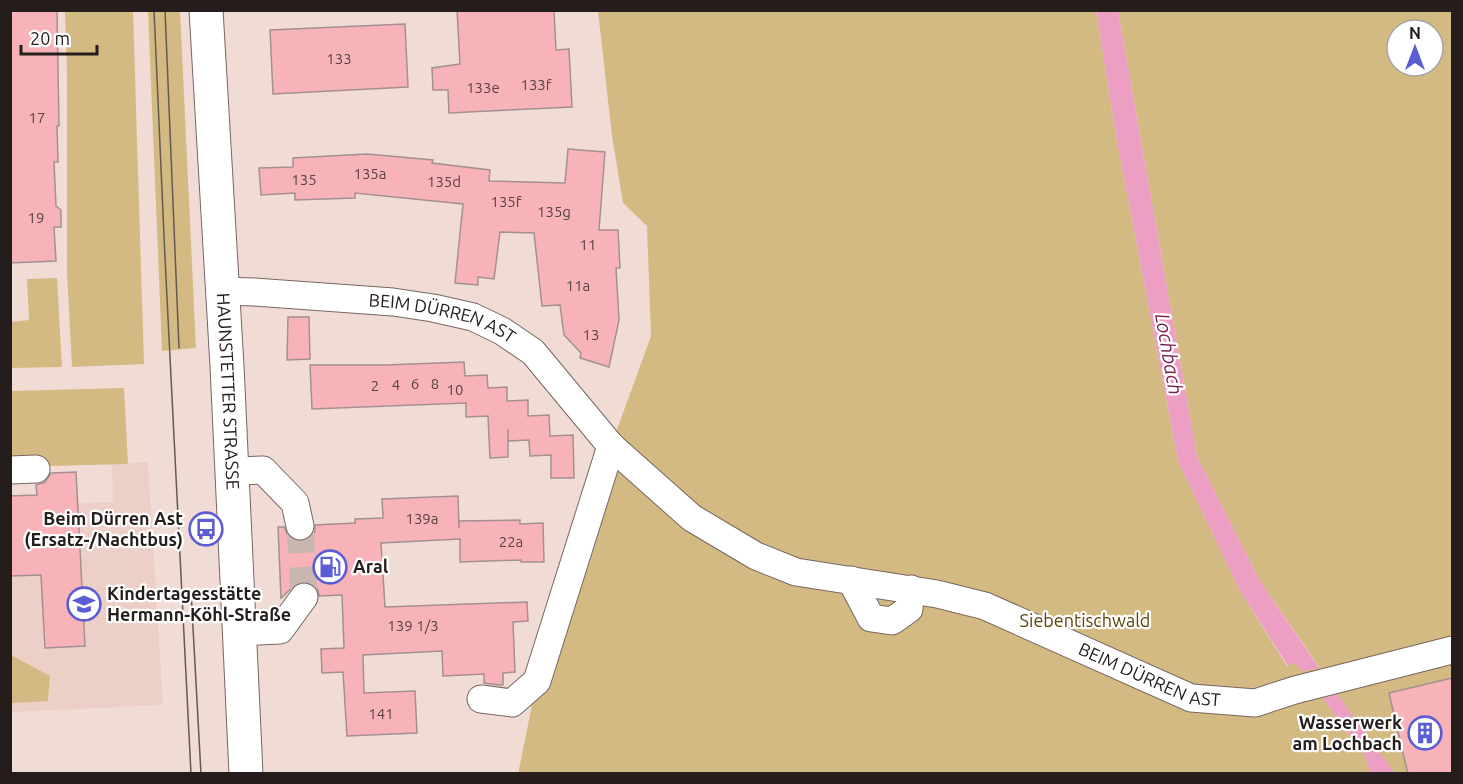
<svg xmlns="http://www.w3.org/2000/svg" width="1463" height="784" font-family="Ubuntu,sans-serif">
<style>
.built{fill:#eccfc6}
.green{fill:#d2ba82;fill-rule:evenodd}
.water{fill:#ec9fc2}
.building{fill:#f8b3b8;stroke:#a49091;stroke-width:1.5}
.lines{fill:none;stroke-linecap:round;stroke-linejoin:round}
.minor-tunnel{stroke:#c8b6b0;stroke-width:27;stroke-dasharray:27 14;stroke-linecap:butt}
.minor-casing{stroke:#786660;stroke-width:29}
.major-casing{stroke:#786660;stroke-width:35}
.minor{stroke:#fff;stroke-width:27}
.major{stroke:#fff;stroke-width:33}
.tram{stroke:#645955;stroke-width:1.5}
.labels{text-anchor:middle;stroke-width:4.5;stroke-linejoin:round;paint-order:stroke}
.number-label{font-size:15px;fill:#594242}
.street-label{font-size:18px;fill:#241d1b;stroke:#fff}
.poi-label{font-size:18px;font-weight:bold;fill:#241d1b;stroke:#fff;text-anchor:end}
.park-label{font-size:18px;fill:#5b4609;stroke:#fff}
.water-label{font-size:20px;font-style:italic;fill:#761e4f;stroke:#fff}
</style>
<rect width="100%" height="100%" fill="#f1dcd5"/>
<path class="built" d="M148 462 163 705 11 712 10 496 37 495 36 474 76 472 78 503 113 502 112 464Z"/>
<path class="green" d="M65 11H133L144 364 72 367 67 272V73Z
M148 11H180L196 348 162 351Z
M598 11H1096L1117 141 1178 461 1240 591 1287 666 1294 663 1303 671 1319 667 1260 581 1197 456 1118 11H1452V773H1394L1337 694 1323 698 1365 756 1370 773 518 774 537 681 611 446 651 336 647 226 623 203 612 136ZM1397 30H1433V66H1397Z
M57 278 62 367 11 368V322L29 320 27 279Z
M124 388 128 464 11 467 10 391Z
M11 655 50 676 48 701 11 703Z"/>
<path class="water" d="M1096 11H1118L1197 456 1260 581 1319 668 1303 671 1294 663 1288 666 1240 591 1178 461 1117 141Z
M1337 694 1389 765 1394 773H1370L1365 756 1323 698Z"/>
<path class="building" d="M10 10H57L59 126H57L58 162H54L56 206 61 210V227H54L56 261 10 263Z
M457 10H554L556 50 569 49 572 107 449 113 448 90H433L432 68 460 64Z
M405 24 408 87 273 94 270 30Z
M568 149 605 152 599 230H618L620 268H616L619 320 609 367 580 358 581 353 564 335 560 305 542 306 534 233 500 232 494 279 478 277V285L455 283 463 204 355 193V198L295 200V193L261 195 259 168 293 167V158L367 154 433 160 432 163 490 170 489 181 565 183Z
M288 317H309L310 359 287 360Z
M464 362 465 376 487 375 488 388 507 387V401L528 400V416L549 415 550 436 573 435 574 478H551V455L530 456 529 440 508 441V429V457L490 458 488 416 466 417V403L312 409 310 365H385Z
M76 472 85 646 45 648 41 575 10 576V496L37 495 36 485 45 482 51 473Z
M458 496 459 528V521L520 520V524L543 523 544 562H521V560L460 562V539L381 543 385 607 527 602 528 621 513 622 515 672 503 673V685H499L484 683V674L443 676 442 651 363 655 364 693 415 691 417 733 347 736 343 672 322 673 321 649 344 648 342 595 319 596 318 590 314 585 305 581 297 583 281 598 278 527H284L288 536 295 541H303L311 537 315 531V525L355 523V519L383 518 382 499Z
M1452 678V774H1408L1389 693Z"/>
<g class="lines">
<path class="minor-tunnel" d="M300 526 304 597"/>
<g class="minor-casing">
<g id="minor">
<path id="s1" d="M223 291 254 292 393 302 433 308 473 317 502 331 533 352 611 446 692 518 756 556 796 572 937 594 985 606 1191 698 1255 703 1295 690 1452 650"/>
<path d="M10 470 36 469"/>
<path d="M233 471 263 470 295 503 300 526"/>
<path d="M851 580 871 618 892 621 909 609 911 589"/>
<path d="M239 632 280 630 304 597"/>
<path d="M481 699 512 703 537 681 611 446"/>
</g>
</g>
<g class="major-casing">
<g id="major">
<path id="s2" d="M206 10 227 366 246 774"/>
</g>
</g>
<use href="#minor" class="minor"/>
<use href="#major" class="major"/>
<path class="tram" d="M154 10 165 258 191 774
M165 10 179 348
M191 591 201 774"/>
</g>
<defs>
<g id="bus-ring" transform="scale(1.725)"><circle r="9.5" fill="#fff" stroke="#5b5dd5" stroke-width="1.5"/><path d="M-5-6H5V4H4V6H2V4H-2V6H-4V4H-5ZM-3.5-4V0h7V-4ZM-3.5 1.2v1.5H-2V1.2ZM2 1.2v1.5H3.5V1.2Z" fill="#5b5dd5"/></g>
<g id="fuel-ring" transform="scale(1.725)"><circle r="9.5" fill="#fff" stroke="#5b5dd5" stroke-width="1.5"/><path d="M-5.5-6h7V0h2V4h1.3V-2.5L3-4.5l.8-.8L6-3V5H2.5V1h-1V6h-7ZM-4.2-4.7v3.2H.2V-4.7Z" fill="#5b5dd5"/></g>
<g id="school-ring" transform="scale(1.725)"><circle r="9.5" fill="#fff" stroke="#5b5dd5" stroke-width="1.5"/><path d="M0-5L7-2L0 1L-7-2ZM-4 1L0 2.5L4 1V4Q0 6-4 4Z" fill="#5b5dd5"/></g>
<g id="building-ring" transform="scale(1.725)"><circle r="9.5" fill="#fff" stroke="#5b5dd5" stroke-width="1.5"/><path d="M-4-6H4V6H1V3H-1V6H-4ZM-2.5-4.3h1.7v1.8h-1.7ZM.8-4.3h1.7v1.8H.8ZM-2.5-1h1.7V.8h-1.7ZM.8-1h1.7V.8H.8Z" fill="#5b5dd5"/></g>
</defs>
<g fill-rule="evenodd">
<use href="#bus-ring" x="206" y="529"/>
<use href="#fuel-ring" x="330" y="567"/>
<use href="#school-ring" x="84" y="604"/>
<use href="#building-ring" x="1425" y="733"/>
</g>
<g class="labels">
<g class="number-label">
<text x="339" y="64">133</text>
<text x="536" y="90">133f</text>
<text x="483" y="93">133e</text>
<text x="37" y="123">17</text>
<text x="370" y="179">135a</text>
<text x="304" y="185">135</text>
<text x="444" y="187">135d</text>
<text x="506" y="207">135f</text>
<text x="554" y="217">135g</text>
<text x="36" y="223">19</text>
<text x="588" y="250">11</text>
<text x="578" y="291">11a</text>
<text x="591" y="340">13</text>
<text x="415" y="389">6</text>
<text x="435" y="389">8</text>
<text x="396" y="390">4</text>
<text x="375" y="391">2</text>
<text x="455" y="395">10</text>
<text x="422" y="524">139a</text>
<text x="511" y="547">22a</text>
<text x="413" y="631">139 1/3</text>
<text x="381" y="719">141</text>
</g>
<g class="street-label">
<text dy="6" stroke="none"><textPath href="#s1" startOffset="222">BEIM DÜRREN AST</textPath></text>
<text dy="6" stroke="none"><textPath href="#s2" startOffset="382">HAUNSTETTER STRASSE</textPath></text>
<text dy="6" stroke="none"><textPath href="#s1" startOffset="1041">BEIM DÜRREN AST</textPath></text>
</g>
<g class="poi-label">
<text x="183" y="525">Beim Dürren Ast<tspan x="183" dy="21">(Ersatz-/Nachtbus)</tspan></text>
<text x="353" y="573" text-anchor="start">Aral</text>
<text x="107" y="600" text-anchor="start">Kindertagesstätte<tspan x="107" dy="21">Hermann-Köhl-Straße</tspan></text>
<text x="1402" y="729">Wasserwerk<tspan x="1402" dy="21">am Lochbach</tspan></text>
</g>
<g class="park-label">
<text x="1085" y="627">Siebentischwald</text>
</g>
<g class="water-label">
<text transform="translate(1169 354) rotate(80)" y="7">Lochbach</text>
</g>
</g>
<rect width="1463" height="784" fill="none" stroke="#241d1b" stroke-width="24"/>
<g transform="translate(1415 48)"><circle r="28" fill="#ffffff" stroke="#a7a5a4" stroke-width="1.5"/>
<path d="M0-4.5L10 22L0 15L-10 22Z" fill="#5b5dd5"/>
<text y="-9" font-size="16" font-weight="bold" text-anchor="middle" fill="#241d1b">N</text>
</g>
<path d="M21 45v9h76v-9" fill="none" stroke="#241d1b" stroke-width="3"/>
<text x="30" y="45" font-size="18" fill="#241d1b" stroke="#ffffff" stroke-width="4.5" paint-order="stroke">20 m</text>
</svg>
